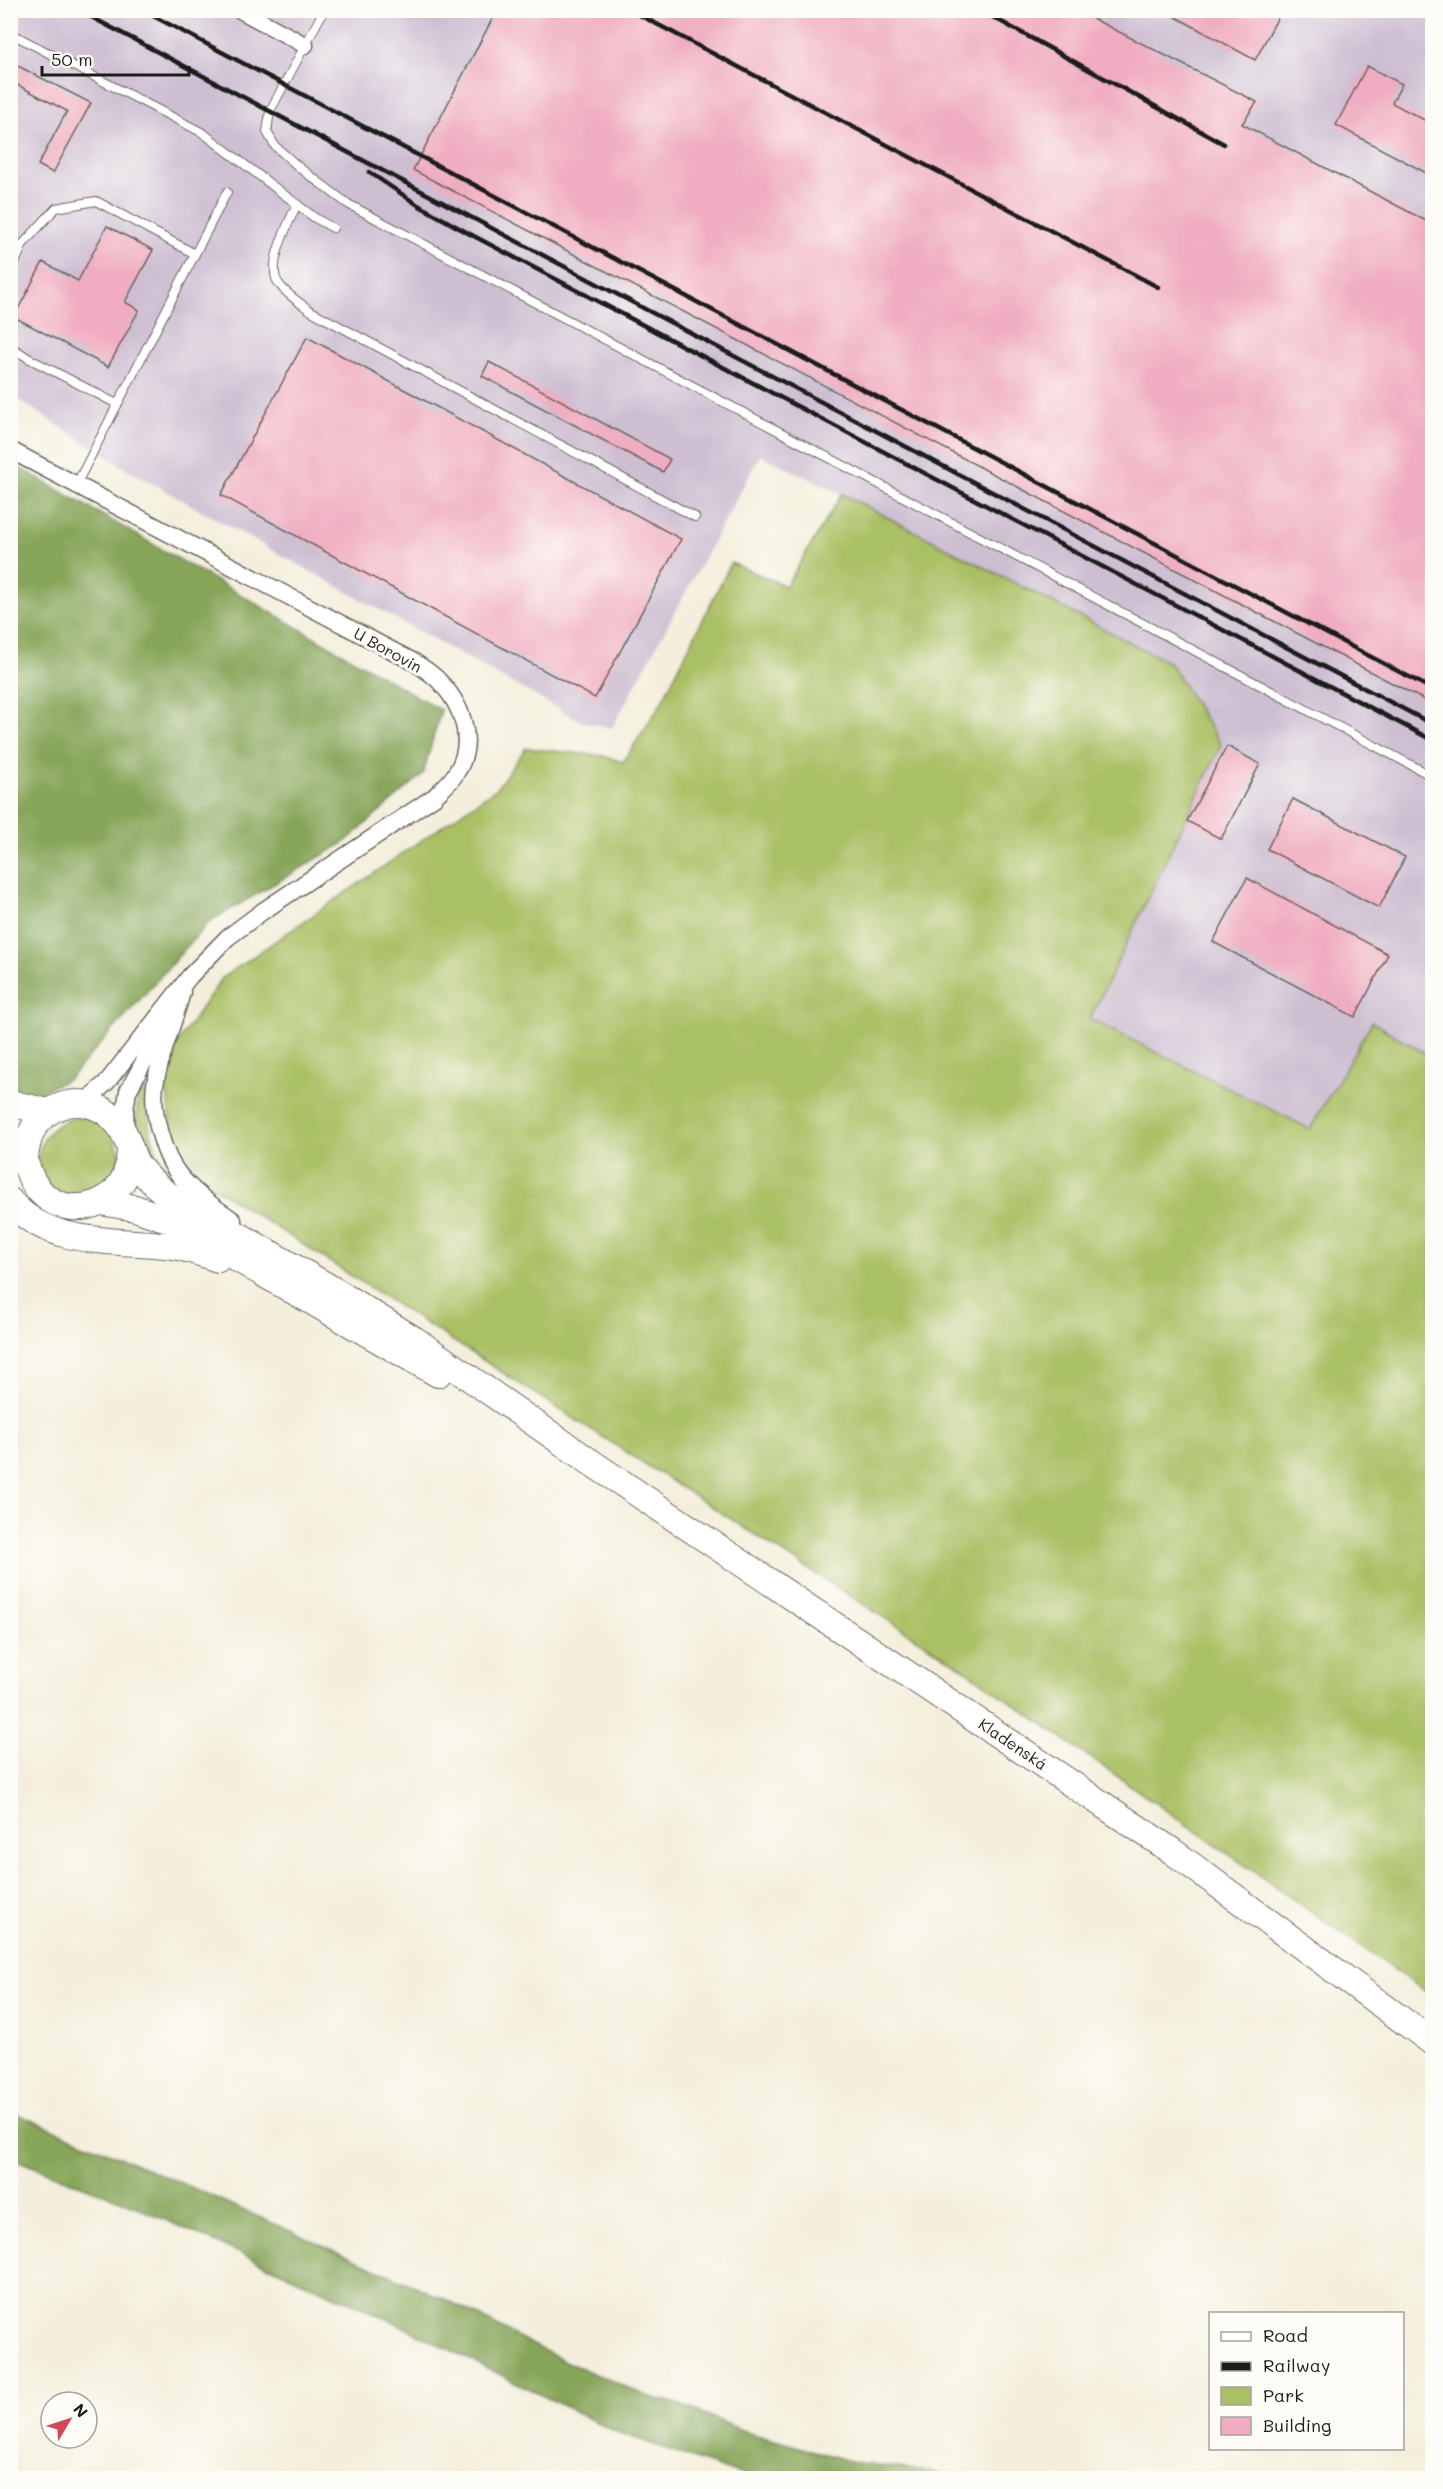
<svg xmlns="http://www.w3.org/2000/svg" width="1443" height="2489" font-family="Mali,sans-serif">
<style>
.industrial{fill:#cdbed2}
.green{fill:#aac065;stroke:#636e40;stroke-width:1.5}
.forest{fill:#87a65a;stroke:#52613b;stroke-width:1.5}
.building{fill:#f0adc1}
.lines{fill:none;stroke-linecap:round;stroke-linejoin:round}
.lane-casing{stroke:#68665f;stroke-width:10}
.street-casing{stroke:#68665f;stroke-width:19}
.primary-casing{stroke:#68665f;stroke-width:28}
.lane{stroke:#fff;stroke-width:8}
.street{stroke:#fff;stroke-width:16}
.primary{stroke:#fff;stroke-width:26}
.rail{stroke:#1c1c1c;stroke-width:4.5}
.labels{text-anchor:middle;stroke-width:6;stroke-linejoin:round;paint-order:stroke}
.street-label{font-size:16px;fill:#1c1c1c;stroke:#fdfcf7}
</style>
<rect width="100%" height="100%" fill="#fdfcf7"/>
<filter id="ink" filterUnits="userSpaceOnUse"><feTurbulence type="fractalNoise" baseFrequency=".0167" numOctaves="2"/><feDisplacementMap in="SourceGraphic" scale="12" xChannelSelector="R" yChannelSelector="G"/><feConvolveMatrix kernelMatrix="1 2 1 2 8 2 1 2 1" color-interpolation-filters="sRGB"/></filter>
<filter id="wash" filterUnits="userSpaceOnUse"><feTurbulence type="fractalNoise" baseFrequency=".008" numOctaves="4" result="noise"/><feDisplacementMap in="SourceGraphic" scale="24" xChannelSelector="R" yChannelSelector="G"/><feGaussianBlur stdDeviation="1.35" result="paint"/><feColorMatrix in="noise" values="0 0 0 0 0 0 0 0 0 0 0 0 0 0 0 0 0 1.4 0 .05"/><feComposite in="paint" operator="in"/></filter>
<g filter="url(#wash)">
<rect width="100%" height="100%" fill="#f4efdc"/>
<path class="industrial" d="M10 11H1432V1057L1372 1022 1310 1129 1089 1019 1220 745 1170 663 842 494 760 455 612 728 582 722 128 470 11 395Z"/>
<path class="green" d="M842 494 1170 663 1221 745 1090 1019 1310 1129 1372 1022 1432 1057V1996L952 1661 188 1171 171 1131 165 1077 176 1045 222 978 496 789 526 748 603 756 623 762 659 707 731 563 786 586Z
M144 1081 150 1131 157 1152 175 1186 148 1163 136 1122 137 1101 141 1082Z
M82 1117 92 1120 110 1131 119 1150 117 1171 97 1194C87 1195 72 1198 64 1195 21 1176 35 1121 82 1117Z"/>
<path class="forest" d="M10 462 441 710 423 774 344 843 209 922 69 1079 29 1097 10 1089Z
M10 2111 184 2184 451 2302 564 2361 650 2397 678 2404 749 2433 854 2462 974 2478H758L733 2472 614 2431 392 2321 125 2202 11 2158Z"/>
<g id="blocks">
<path class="building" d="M497 10H1076L1257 102 1242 124 1432 224V704L413 170Z
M1163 10H1265L1278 17 1255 60Z
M10 62 91 103 53 173 38 165 67 111 10 81Z
M1367 66 1402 84 1392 103 1432 124V176L1336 125Z
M107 226 153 250 125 302 139 310 108 367 14 317 43 262 78 281Z
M307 337 681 539 595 698 221 495Z
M489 362 670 459 663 472 482 376Z
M1227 746 1260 764 1221 839 1187 821Z
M1293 799 1405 857 1379 908 1267 849Z
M1247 878 1388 954 1355 1017 1213 942Z"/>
</g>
</g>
<g filter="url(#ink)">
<use href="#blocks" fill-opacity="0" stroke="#68665f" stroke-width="1.5"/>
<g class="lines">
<g class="lane-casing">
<path id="lane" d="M324 10 270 111 267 132 275 146 301 169 348 204 1432 776
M10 33 203 133 315 218 333 228
M297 204C289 223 265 266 279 284 287 295 300 303 311 311L695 517
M10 275 23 244 56 208 96 201 195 254
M10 346 28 358 117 404
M76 485 227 192"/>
</g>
<g class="street-casing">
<path id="street" d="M240 10 305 45
M10 450 414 662C423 668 433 674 440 682 463 706 476 743 456 773 451 782 441 790 434 797L263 911 227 938 190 976 107 1082 84 1103
M182 992C174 1022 160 1055 155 1085 151 1111 163 1156 180 1176 195 1194 214 1207 233 1220
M126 1134 125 1110 128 1091 167 1019"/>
</g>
<g class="primary-casing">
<path id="primary" d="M10 1103 48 1112
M17 1144C27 1161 28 1183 45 1196 69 1216 106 1208 122 1182 128 1172 129 1161 130 1150
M25 1158C27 1137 34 1119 54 1109 81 1095 110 1107 124 1133 129 1143 131 1153 136 1163 144 1175 154 1184 165 1193L332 1289 415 1340 586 1459 1172 1851 1432 2042
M10 1201C49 1248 119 1239 173 1246 188 1248 203 1254 218 1259
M101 1202 135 1208 170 1220 438 1374"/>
</g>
<use href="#lane" class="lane"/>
<use href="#street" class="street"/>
<use href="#primary" class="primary"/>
<path class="rail" d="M78 10 1432 724
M142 10 1432 689
M630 10 1158 287
M980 10 1224 144
M369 172 418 205 468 233 1432 740"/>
</g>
</g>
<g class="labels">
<g class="street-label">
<text transform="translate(388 650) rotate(29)" y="6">U Borovin</text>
<text transform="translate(1013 1744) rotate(34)" y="6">Kladenská</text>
</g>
</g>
<rect width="1443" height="2489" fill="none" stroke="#fdfcf7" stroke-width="36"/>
<rect x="1209" y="2312" width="195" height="138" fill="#fdfcf7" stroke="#a3a29f" stroke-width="1.5"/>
<rect x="1221" y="2332" width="30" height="9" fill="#ffffff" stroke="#a3a29f" stroke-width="1.5"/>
<text x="1263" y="2342" font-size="18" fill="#1c1c1c">Road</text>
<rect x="1221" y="2362" width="30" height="9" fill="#1c1c1c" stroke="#a3a29f" stroke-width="1.5"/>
<text x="1263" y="2372" font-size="18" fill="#1c1c1c">Railway</text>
<rect x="1221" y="2387" width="30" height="18" fill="#aac065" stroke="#a3a29f" stroke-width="1.5"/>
<text x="1263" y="2402" font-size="18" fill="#1c1c1c">Park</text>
<rect x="1221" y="2417" width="30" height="18" fill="#f0adc1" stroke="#a3a29f" stroke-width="1.5"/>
<text x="1263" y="2432" font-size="18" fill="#1c1c1c">Building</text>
<g transform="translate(69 2420) rotate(51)"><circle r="28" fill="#fdfcf7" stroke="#a3a29f" stroke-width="1.5"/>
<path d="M0-4.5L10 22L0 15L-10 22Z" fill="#d1495b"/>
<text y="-9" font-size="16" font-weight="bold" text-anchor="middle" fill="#1c1c1c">N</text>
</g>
<path d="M42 66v9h147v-9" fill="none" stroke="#1c1c1c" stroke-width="3"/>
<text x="51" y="66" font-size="18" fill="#1c1c1c" stroke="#fdfcf7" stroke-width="4.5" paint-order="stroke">50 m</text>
</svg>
